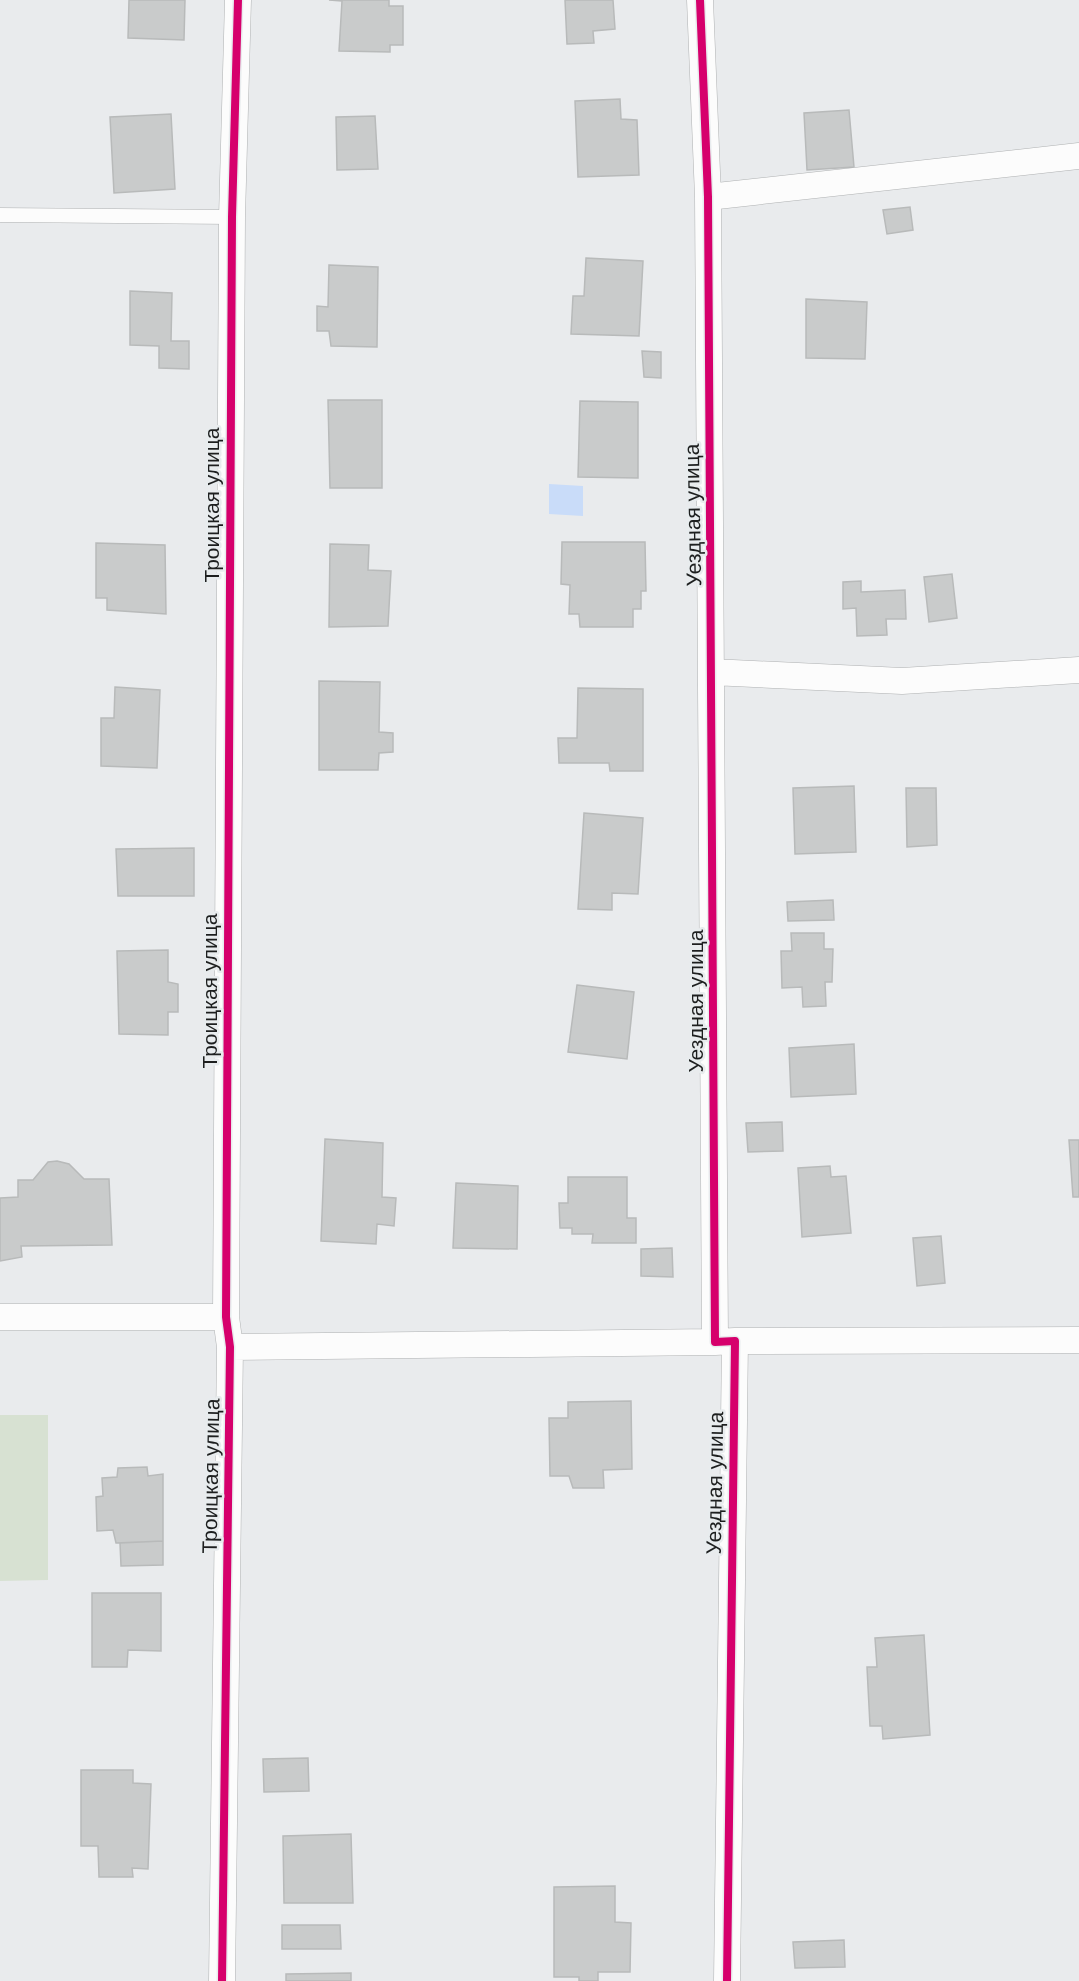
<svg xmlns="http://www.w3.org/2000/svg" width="1079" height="1981" font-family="Arial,sans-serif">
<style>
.green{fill:#d7e1d2}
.water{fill:#c9dcf9}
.building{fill:#c9cbcb;stroke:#b8baba;stroke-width:1.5}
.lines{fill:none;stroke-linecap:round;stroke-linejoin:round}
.lane-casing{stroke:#afb1b2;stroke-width:15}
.street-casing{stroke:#afb1b2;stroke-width:27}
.lane{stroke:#fcfcfc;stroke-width:14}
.street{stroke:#fcfcfc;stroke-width:26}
.cycleway-casing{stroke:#e8ecee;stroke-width:11}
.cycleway{stroke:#d6006c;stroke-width:8}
.labels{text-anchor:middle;stroke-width:5;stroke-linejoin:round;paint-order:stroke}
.street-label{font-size:21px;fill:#1d1f1f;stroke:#e8ecee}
</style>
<rect width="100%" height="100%" fill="#e9ebed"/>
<path class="green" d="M0 1415H48V1580L0 1581Z"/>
<path class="water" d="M549 484 583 486V516L549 514Z"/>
<path class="building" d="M129 0H185L184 40 128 38Z
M329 0H389V6H403V45H390V52L339 51 342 1Z
M565 0H613L615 29 593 31 594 43 567 44Z
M620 99 621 119 637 120 639 175 578 177 575 101Z
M849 110 854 167 807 170 804 113Z
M171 114 175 189 114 193 110 117Z
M375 116 378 169 337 170 336 117Z
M910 207 913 230 887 234 883 210Z
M586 258 643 261 639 336 571 334 573 296H584Z
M329 265 378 267 377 347 331 346 329 331H317V306L328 307Z
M130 291 172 293 171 341H189V369L159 368V346L130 345Z
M806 299 867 302 865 359 806 358Z
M642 351 661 352V378L644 377Z
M328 400H382V488H330Z
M580 401 638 402V478L578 477Z
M562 542H645L646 591H641V609H633V627H580L579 614H569L570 585 561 584Z
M96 543 165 545 166 614 107 610V598H96Z
M330 544 369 545 368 570 391 571 388 626 329 627Z
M952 574 957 618 929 622 924 577Z
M861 581V592L905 590 906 619H886L887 635 857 636 856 608 843 609V582Z
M319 681 380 682 379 732 393 733V752L379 753 378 770H319Z
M115 687 160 690 157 768 101 766V718H114Z
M578 688 643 689V771H610L609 763H559L558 738H577Z
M854 786 856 852 795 854 793 788Z
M906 788H936L937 845 907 847Z
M584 813 643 818 638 894 612 893V910L578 909Z
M194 848V896H118L116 849Z
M833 900 834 920 788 921 787 902Z
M791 933H824V949H833L832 982H825L826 1006 803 1007 802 987 782 988 781 951H792Z
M168 950V982L178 984V1012H168V1035L119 1034 117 951Z
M577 985 634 992 627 1059 568 1052Z
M854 1044 856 1094 791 1097 789 1048Z
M782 1122 783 1151 748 1152 746 1123Z
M325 1139 383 1143 382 1197 396 1198 394 1226 377 1224 376 1244 321 1241Z
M1069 1140H1079V1197H1073Z
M57 1161 69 1164 84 1179H109L112 1245 21 1246 22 1257 0 1261V1198L18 1197V1180H33L48 1162Z
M830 1166 831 1177 846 1176 851 1233 802 1237 798 1168Z
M568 1177H627V1218H636V1243H592L593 1234H572V1228H560L559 1203H568Z
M456 1183 518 1186 517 1249 453 1248Z
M941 1236 945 1283 917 1286 913 1238Z
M672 1248 673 1277 641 1276V1249Z
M631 1401 632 1469 603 1470 604 1488H573L569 1476H550L549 1418H568V1402Z
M147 1467 148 1476 163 1474V1541L116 1543 113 1530 97 1531 96 1497 103 1496 102 1478 117 1477 118 1468Z
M163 1541V1565L121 1566 120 1543Z
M92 1593H161V1651L128 1650 127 1667H92Z
M924 1635 930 1735 883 1739 882 1726H870L867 1667H877L875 1638Z
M308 1758 309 1791 264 1792 263 1759Z
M81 1770H133V1783L151 1784 148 1869 132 1868 133 1877H99L98 1846H81Z
M351 1834 353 1903H284L283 1836Z
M615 1886V1922L631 1923 630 1972H598V1981H579V1977H554V1887Z
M282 1925H340L341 1949H282Z
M844 1940 845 1967 795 1968 793 1942Z
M351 1973V1981H286V1974Z"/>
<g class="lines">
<g class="lane-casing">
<path id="lane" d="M0 215 232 217"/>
</g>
<g class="street-casing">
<path id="street" d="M700 0 708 197 715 1342 735 1341 727 1981
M708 197 1079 156
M712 672 902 681 1079 670
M0 1317H226
M735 1341 1079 1340
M230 1347 715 1342
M222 1981 230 1347 226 1317 232 217 238 0"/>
</g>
<use href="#lane" class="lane"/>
<use href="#street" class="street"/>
<g class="cycleway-casing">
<path id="cycleway" d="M700 0 708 197 715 1342 735 1341 727 1981
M222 1981 230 1347 226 1317 232 217 238 0"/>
</g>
<use href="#cycleway" class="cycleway"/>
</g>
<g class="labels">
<g class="street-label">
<text transform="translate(212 505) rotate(-90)" y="7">Троицкая улица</text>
<text transform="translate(693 515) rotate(-91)" y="7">Уездная улица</text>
<text transform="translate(210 991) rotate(-90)" y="7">Троицкая улица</text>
<text transform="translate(696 1001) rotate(-90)" y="7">Уездная улица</text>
<text transform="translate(211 1476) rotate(-89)" y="7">Троицкая улица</text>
<text transform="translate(715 1483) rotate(-89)" y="7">Уездная улица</text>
</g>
</g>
</svg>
